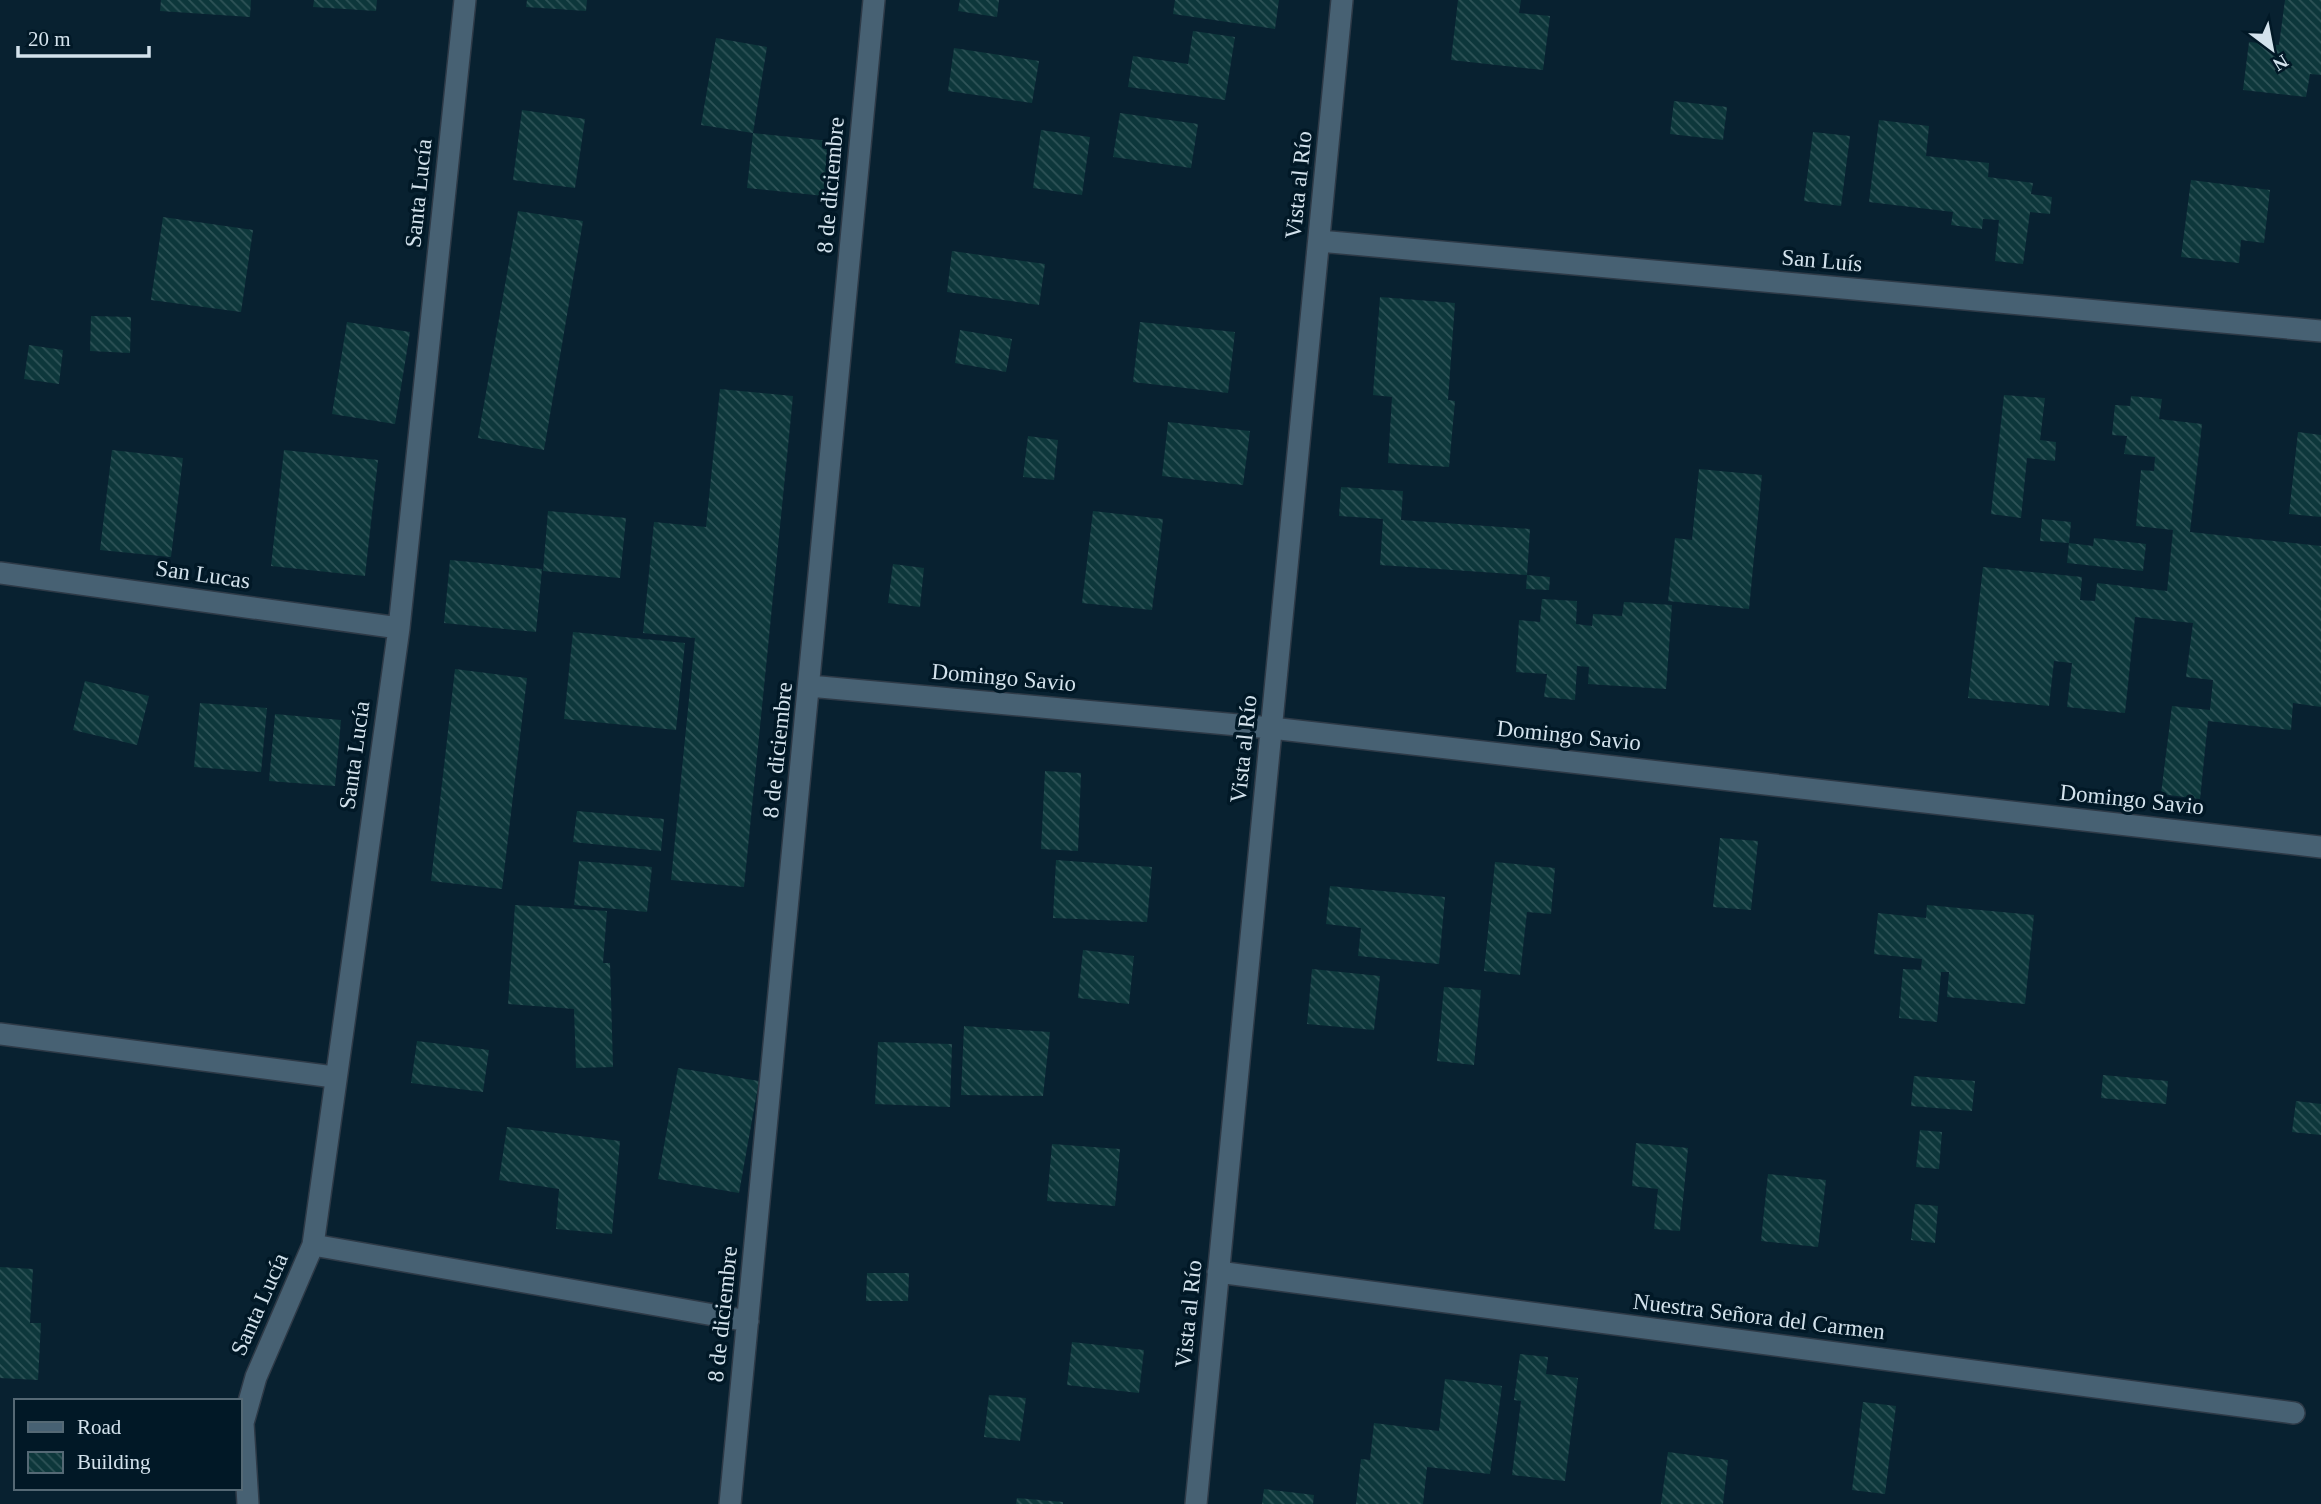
<svg xmlns="http://www.w3.org/2000/svg" width="2321" height="1504" font-family="'Times New Roman',serif">
<defs>
<pattern id="building-back-hatch" width="6" height="6" patternUnits="userSpaceOnUse" patternTransform="scale(1.75)"><rect width="6" height="6" fill="#0d373b"/><path d="M-1 5l2 2M0 0l6 6M5-1l2 2" fill="none" stroke="#2f5458"/></pattern>
</defs>
<rect width="100%" height="100%" fill="#082130"/>
<path fill="url(#building-back-hatch)" d="M161,0H251L250,17L160,11Z
M314,0H377L376,11L313,7Z
M527,0H587L586,11L526,7Z
M960,0H999L997,17L958,11Z
M1175,0H1279L1275,29L1173,14Z
M1458,0H1521L1519,13L1550,16L1543,70L1451,60Z
M2285,0H2321V75L2310,74L2306,97L2243,90L2249,42L2279,45Z
M1193,31L1235,37L1225,100L1128,87L1133,56L1188,64Z
M716,38L767,47L753,133L840,142L834,197L747,188L753,133L701,125Z
M954,48L1039,61L1032,103L948,91Z
M1674,101L1727,107L1723,140L1670,134Z
M522,110L585,119L575,188L513,180Z
M1120,113L1198,124L1191,168L1113,157Z
M1879,120L1929,126L1926,156L1989,163L1988,177L2033,183L2031,194L2052,197L2050,214L2030,212L2023,264L1995,261L1999,220L1983,219L1982,229L1951,225L1953,212L1869,202Z
M1041,130L1090,137L1082,195L1033,188Z
M1813,132L1850,136L1841,206L1804,201Z
M2191,180L2270,190L2264,243L2241,240L2239,263L2181,257Z
M518,211L583,221L544,450L478,438Z
M163,217L253,230L241,312L151,300Z
M952,251L1045,264L1039,305L947,292Z
M1380,297L1455,303L1448,400L1455,401L1449,467L1388,463L1392,397L1373,395Z
M91,316L131,317L130,353L90,351Z
M347,322L410,332L395,424L332,414Z
M1140,322L1235,332L1228,393L1133,382Z
M960,330L1012,339L1006,372L955,363Z
M29,345L63,350L59,384L24,379Z
M720,389L793,396L744,887L671,880L695,638L643,633L654,522L706,527Z
M2004,395L2045,398L2040,440L2056,442L2055,461L2027,458L2021,518L1991,514Z
M2131,396L2162,399L2159,419L2202,424L2190,532L2321,546V707L2293,703L2291,730L2208,721L2200,799L2161,794L2172,706L2210,710L2213,680L2186,677L2193,623L2135,617L2125,713L2067,707L2072,663L2054,661L2049,706L1968,698L1983,567L2082,577L2080,600L2095,601L2097,583L2167,591L2173,530L2136,526L2141,470L2154,471L2155,457L2124,454L2127,436L2112,435L2115,405L2130,406Z
M1168,422L1250,431L1243,485L1162,476Z
M2298,432L2321,435V517L2289,514Z
M1028,436L1058,440L1054,480L1023,477Z
M112,450L183,458L171,557L100,550Z
M284,450L378,460L365,576L271,566Z
M1699,469L1762,475L1749,609L1668,601L1675,538L1692,540Z
M1341,487L1403,491L1401,520L1530,529L1527,575L1380,565L1383,519L1339,516Z
M548,511L626,518L620,578L543,571Z
M1093,511L1163,519L1152,610L1082,603Z
M2042,519L2071,522L2069,543L2040,541Z
M2094,538L2146,544L2143,571L2067,563L2069,543L2093,546Z
M450,560L542,569L536,632L444,623Z
M893,564L924,568L920,607L888,603Z
M1527,575L1550,577L1549,590L1526,589Z
M1542,599L1577,601L1576,624L1592,626L1593,614L1622,616L1624,602L1672,605L1666,689L1588,684L1589,667L1577,666L1575,700L1544,697L1547,674L1516,672L1519,620L1540,622Z
M573,632L685,643L676,730L564,719Z
M455,669L527,678L502,889L431,881Z
M85,681L149,696L137,745L73,730Z
M200,703L267,708L261,772L194,767Z
M275,714L341,720L335,786L269,781Z
M1045,771L1081,773L1078,851L1041,849Z
M577,811L664,819L661,851L573,842Z
M1720,838L1758,841L1751,910L1713,907Z
M1056,860L1152,867L1147,922L1053,918Z
M579,861L652,867L647,912L574,905Z
M1495,862L1555,868L1551,914L1527,912L1520,975L1484,971Z
M1330,886L1445,897L1439,964L1358,956L1361,928L1326,924Z
M515,905L607,911L603,963H610L613,1067L576,1068L574,1009L508,1004Z
M1927,905L2034,915L2025,1004L1947,997L1949,972H1941L1937,1022L1899,1018L1903,969L1921,970L1922,959L1874,954L1878,913L1926,918Z
M1083,950L1134,956L1129,1004L1078,998Z
M1312,969L1380,976L1374,1030L1307,1024Z
M1444,987L1481,990L1474,1065L1437,1061Z
M964,1026L1050,1032L1043,1096L961,1095Z
M417,1041L489,1050L483,1092L411,1083Z
M878,1042L952,1044L950,1107L875,1104Z
M678,1068L759,1081L739,1193L658,1179Z
M2103,1075L2168,1081L2166,1104L2101,1098Z
M1914,1076L1975,1081L1972,1111L1911,1106Z
M2296,1101L2321,1104V1135L2292,1132Z
M507,1127L620,1141L612,1234L556,1229L559,1189L499,1180Z
M1920,1130L1942,1132L1939,1169L1916,1167Z
M1636,1143L1688,1148L1680,1231L1654,1229L1658,1189L1632,1186Z
M1052,1144L1120,1149L1115,1206L1047,1201Z
M1768,1174L1826,1180L1818,1247L1761,1241Z
M1915,1204L1938,1206L1935,1243L1911,1240Z
M0,1267L33,1269L30,1323H41L38,1380L0,1378Z
M867,1273H909L908,1301H866Z
M1072,1342L1144,1350L1139,1393L1067,1385Z
M1520,1354L1548,1357L1546,1374L1578,1378L1565,1481L1512,1475L1521,1401L1514,1400Z
M1445,1379L1502,1386L1490,1474L1427,1467L1423,1504H1356L1361,1459L1370,1460L1374,1423L1439,1431Z
M989,1395L1026,1398L1020,1441L984,1437Z
M1863,1402L1896,1406L1885,1494L1852,1490Z
M1668,1452L1728,1460L1723,1504H1661Z
M1264,1489L1314,1495L1313,1504H1262Z
M1017,1498L1063,1502V1504H1016Z"/>
<g fill="none" stroke-linecap="round" stroke-linejoin="round">
<defs>
<path id="minor" d="M1319,241L2321,331
M0,573L399,628
M809,686L1271,728L2321,847
M0,1034L334,1077
M313,1245L748,1321
M1218,1272L2294,1413
M248,1504L243,1423L256,1377L313,1245L399,628L465,0
M730,1504L874,0
M1196,1504L1342,0"/>
</defs>
<use href="#minor" stroke="#2e3a47" stroke-width="24"/>
<use href="#minor" stroke="#476173" stroke-width="21"/>
</g>
<g text-anchor="middle" stroke-width="7" stroke-linejoin="round" paint-order="stroke">
<g font-size="23" fill="#d3e2ec" stroke="#011826">
<text transform="translate(830 185) rotate(-85)" y="8">8 de diciembre</text>
<text transform="translate(1298 185) rotate(-84)" y="8">Vista al Río</text>
<text transform="translate(418 193) rotate(-84)" y="8">Santa Lucía</text>
<text transform="translate(1822 260) rotate(5)" y="8">San Luís</text>
<text transform="translate(203 574) rotate(8)" y="8">San Lucas</text>
<text transform="translate(1004 677) rotate(5)" y="8">Domingo Savio</text>
<text transform="translate(1569 735) rotate(6)" y="8">Domingo Savio</text>
<text transform="translate(1243 749) rotate(-84)" y="8">Vista al Río</text>
<text transform="translate(777 750) rotate(-84)" y="8">8 de diciembre</text>
<text transform="translate(354 755) rotate(-82)" y="8">Santa Lucía</text>
<text transform="translate(2132 799) rotate(6)" y="8">Domingo Savio</text>
<text transform="translate(259 1304) rotate(-66)" y="8">Santa Lucía</text>
<text transform="translate(722 1314) rotate(-84)" y="8">8 de diciembre</text>
<text transform="translate(1188 1314) rotate(-84)" y="8">Vista al Río</text>
<text transform="translate(1759 1316) rotate(7)" y="8">Nuestra Señora del Carmen</text>
</g>
</g>
<rect x="14" y="1399" width="228" height="91" fill="#011826" stroke="#556975" stroke-width="2"/>
<rect x="28" y="1422" width="35" height="10" fill="#476173" stroke="#556975" stroke-width="2"/>
<text x="77" y="1434" font-size="21" fill="#d3e2ec">Road</text>
<rect x="28" y="1452" width="35" height="21" fill="url(#building-back-hatch)" stroke="#556975" stroke-width="2"/>
<text x="77" y="1469" font-size="21" fill="#d3e2ec">Building</text>
<g transform="translate(2272 49) rotate(148)" stroke="#011826" stroke-width="5" paint-order="stroke">
<path d="M0-5L12 26L0 18L-12 26Z" fill="#d3e2ec"/>
<text y="-10" font-size="19" font-weight="bold" text-anchor="middle" fill="#d3e2ec">N</text>
</g>
<path d="M18 46v10h131v-10" fill="none" stroke="#d3e2ec" stroke-width="3.5"/>
<text x="28" y="46" font-size="21" fill="#d3e2ec" stroke="#011826" stroke-width="5" paint-order="stroke">20 m</text>
</svg>
